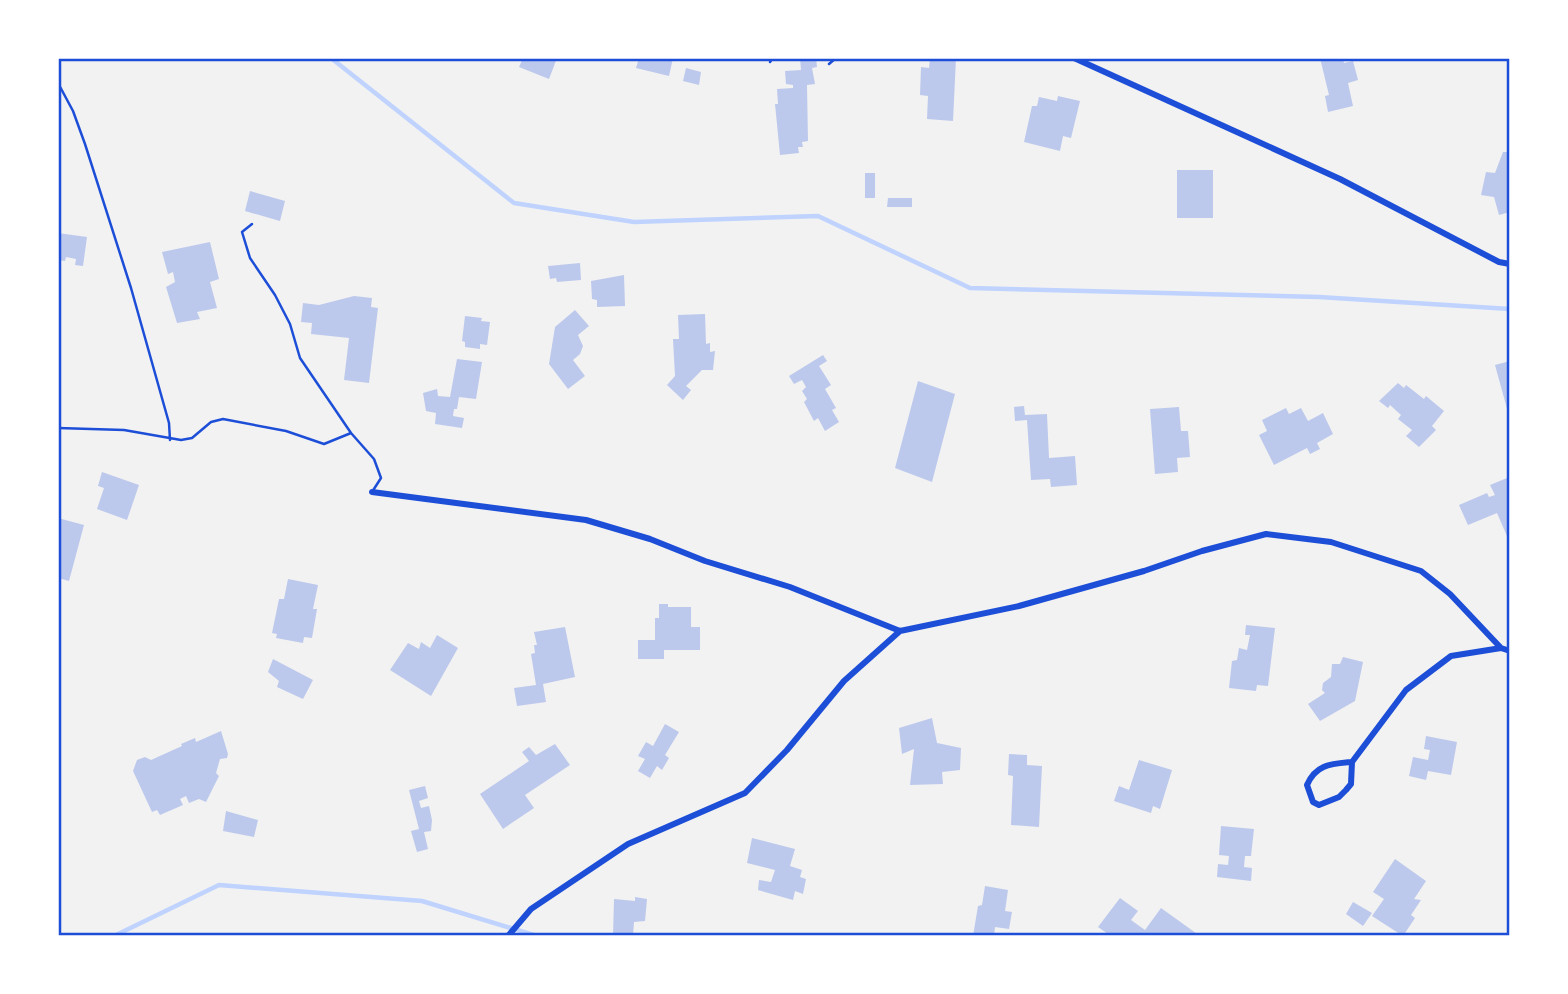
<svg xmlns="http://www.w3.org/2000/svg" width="1568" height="994" font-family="Barlow,sans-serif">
<rect width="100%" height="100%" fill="#f2f2f2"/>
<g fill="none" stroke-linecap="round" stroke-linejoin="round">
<path stroke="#bfd3fe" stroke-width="4.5" d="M331,58L514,203L634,222L818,216L970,288L1319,297L1510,309
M114,936L219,885L422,901L537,936"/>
</g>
<path fill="#bdc9ec" d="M523,58H557L549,79L519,67Z
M639,58H673L669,76L636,68Z
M800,58H816L817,67L812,68L815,84L807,85L808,141L802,142L803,147H798L799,153L780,155L775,104H778L777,89L793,88V85L786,84L785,71L801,70Z
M930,58H956L953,121L927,119L928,96L920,95L921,67L929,68Z
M1320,58H1343L1344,63L1353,61L1358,80L1348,83L1353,106L1328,112L1325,96L1329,95Z
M686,68L701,72L699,85L683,81Z
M1058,96L1080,101L1071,138L1063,136L1060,151L1024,142L1032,106H1037L1039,97L1057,101Z
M1503,152H1510V212L1499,215L1494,197L1481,195L1486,172L1495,173Z
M1177,170H1213V218H1177Z
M865,173H875V198H865Z
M250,191L285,201L280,221L245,211Z
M888,198H912V207H887Z
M58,233L87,237L83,266L75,265L76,259L66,257L65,261L58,260Z
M210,242L219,279L210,282L217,308L197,312L200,319L177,323L166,287L175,282L173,272L168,274L162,252Z
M580,263L581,280L557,282L556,278L550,279L548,266Z
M624,275L625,306L597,307V300L592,299L591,281Z
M354,296L372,298L371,307L378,308L369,383L344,380L349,338L311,334L312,323L301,322L303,303L319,305Z
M575,310L589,326L578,335L583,346L580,354L573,360L585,376L568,389L549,364L555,327Z
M705,314L706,344L710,343V352L715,351L713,370H702L686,386L691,390L683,400L667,385L675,376L673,339H679L678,315Z
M465,316L482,318L481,321L490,322L487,345L480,344V349L465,347V342L462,341Z
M823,355L827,361L819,366L831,385L825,389L836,408L832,410L839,422L825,431L818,418L814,421L804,402L807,399L802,391L806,387L802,380L794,384L789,376Z
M457,359L482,362L476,399L459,397L457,409H454L453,416L464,418L462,428L435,424L436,413L426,411L423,393L437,389L438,396L450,397Z
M1510,361V416H1509L1495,365Z
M918,381L955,394L932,482L895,468Z
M1398,383L1404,388L1406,385L1424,399L1426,396L1444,411L1432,426L1436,430L1419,447L1406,436L1412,430L1398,419L1401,415L1390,405L1388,408L1379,401Z
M1024,406L1025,415L1047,414L1049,458L1075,456L1077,485L1051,487L1050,479L1031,480L1027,420L1015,421L1014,407Z
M1179,407L1181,431H1188L1190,457L1177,458L1178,472L1155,474L1150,409Z
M1286,408L1289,414L1301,408L1308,421L1323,413L1333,434L1317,443L1320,449L1310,454L1307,448L1274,465L1259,435L1267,431L1262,420Z
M102,472L139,485L127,520L97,509L104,488L98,486Z
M1507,478L1510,486V543L1497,513L1468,525L1459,505L1487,493L1489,497L1495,495L1490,485Z
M58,518L84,525L69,581L58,578Z
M288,579L318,585L313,609H317L312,638L304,637L303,643L276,638L277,634L272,633L279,599H284Z
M659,604H668V607H691V627H700V650H664V659H638V640H655V618H659Z
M1246,625L1275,628L1268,686L1257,685L1256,691L1229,688L1232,661L1237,660L1239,648L1247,650L1250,635H1245Z
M565,627L575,677L543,684L546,702L517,706L514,688L536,685L531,654L535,653L534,645H537L534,632Z
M437,635L458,648L431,696L390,670L408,643L419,649L421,642L430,648Z
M1343,657L1363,662L1355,701L1320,721L1308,704L1325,693L1322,690L1323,683L1331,677L1332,664H1340Z
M273,659L313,680L303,699L277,687L279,681L268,672Z
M932,718L937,743L961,748L960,770L942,772L943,784L910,785L914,749L902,754L899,728Z
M665,724L679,732L665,755L669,758L662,770L657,766L650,778L638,771L645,759L638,756L646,742L653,746Z
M221,731L228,754L227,758L220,759L216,773L219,776L206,802L199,799L189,803L186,796L180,799L183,805L160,815L157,810L152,812L133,771L137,760L145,757L151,760L182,746L181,744L195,738L196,742Z
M1426,736L1457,742L1451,775L1428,771L1426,780L1409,776L1413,757L1428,760L1430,750L1424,749Z
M555,744L570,765L525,795L534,808L503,829L480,794L529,761L522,752L529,747L536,755Z
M1009,754L1027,755V765L1042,766L1039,827L1011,825L1013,776L1008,775Z
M1139,760L1172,770L1160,809L1153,806L1151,813L1114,801L1119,786L1129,790Z
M425,786L428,798L419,801L421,808L429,806L432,820L431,831L424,832L428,849L417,852L411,831L419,829L409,790Z
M226,811L258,820L254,837L223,831Z
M1221,826L1254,829L1251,856H1245L1244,867L1252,868L1251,881L1217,877L1218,864L1228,865L1229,856L1219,855Z
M752,838L795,849L790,866L802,870L800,877L806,879L803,894L795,891L793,900L758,890L759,880L771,882L775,870L747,863Z
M1395,859L1426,881L1414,899L1421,900L1411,915L1415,918L1403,936L1372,916L1384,899L1373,892Z
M985,886L1008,890L1005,911L1012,912L1009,929L995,927L994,936H973L978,906L982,905Z
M635,897L647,899L645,921L634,922L633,936H613L614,899L635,901Z
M1120,898L1138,911L1131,920L1145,930L1161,908L1200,936H1111L1098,927Z
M1353,902L1372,913L1363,926L1346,914Z"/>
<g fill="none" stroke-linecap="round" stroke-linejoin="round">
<path stroke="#1d4ed8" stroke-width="2.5" d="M770,62L773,58
M829,64L836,58
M58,83L73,111L85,144L131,288L169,423L170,440
M252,224L242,232L250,258L275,295L290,324L300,358L351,433
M58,428L124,430L181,440L192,438L211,422L223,419L286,431L324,444L351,433L374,459L381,478L372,492"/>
<path stroke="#1d4ed8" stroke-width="6" d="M1074,58L1340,179L1499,262L1510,264
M372,492L586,520L650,539L705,561L790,587L900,631L1019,606L1144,571L1202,551L1266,534L1331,542L1421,571L1450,594L1501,648L1510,651
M1352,762C1331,764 1316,764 1307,785L1313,802L1319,805L1339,797L1346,790L1351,784L1352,762L1406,690L1451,656L1501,648
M508,936L531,909L628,844L745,793L787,750L844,681L900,631"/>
</g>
<rect width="1568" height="994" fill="none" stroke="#ffffff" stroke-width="119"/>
<rect x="60" y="60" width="1448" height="874" fill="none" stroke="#1d4ed8" stroke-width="2.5"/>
</svg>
